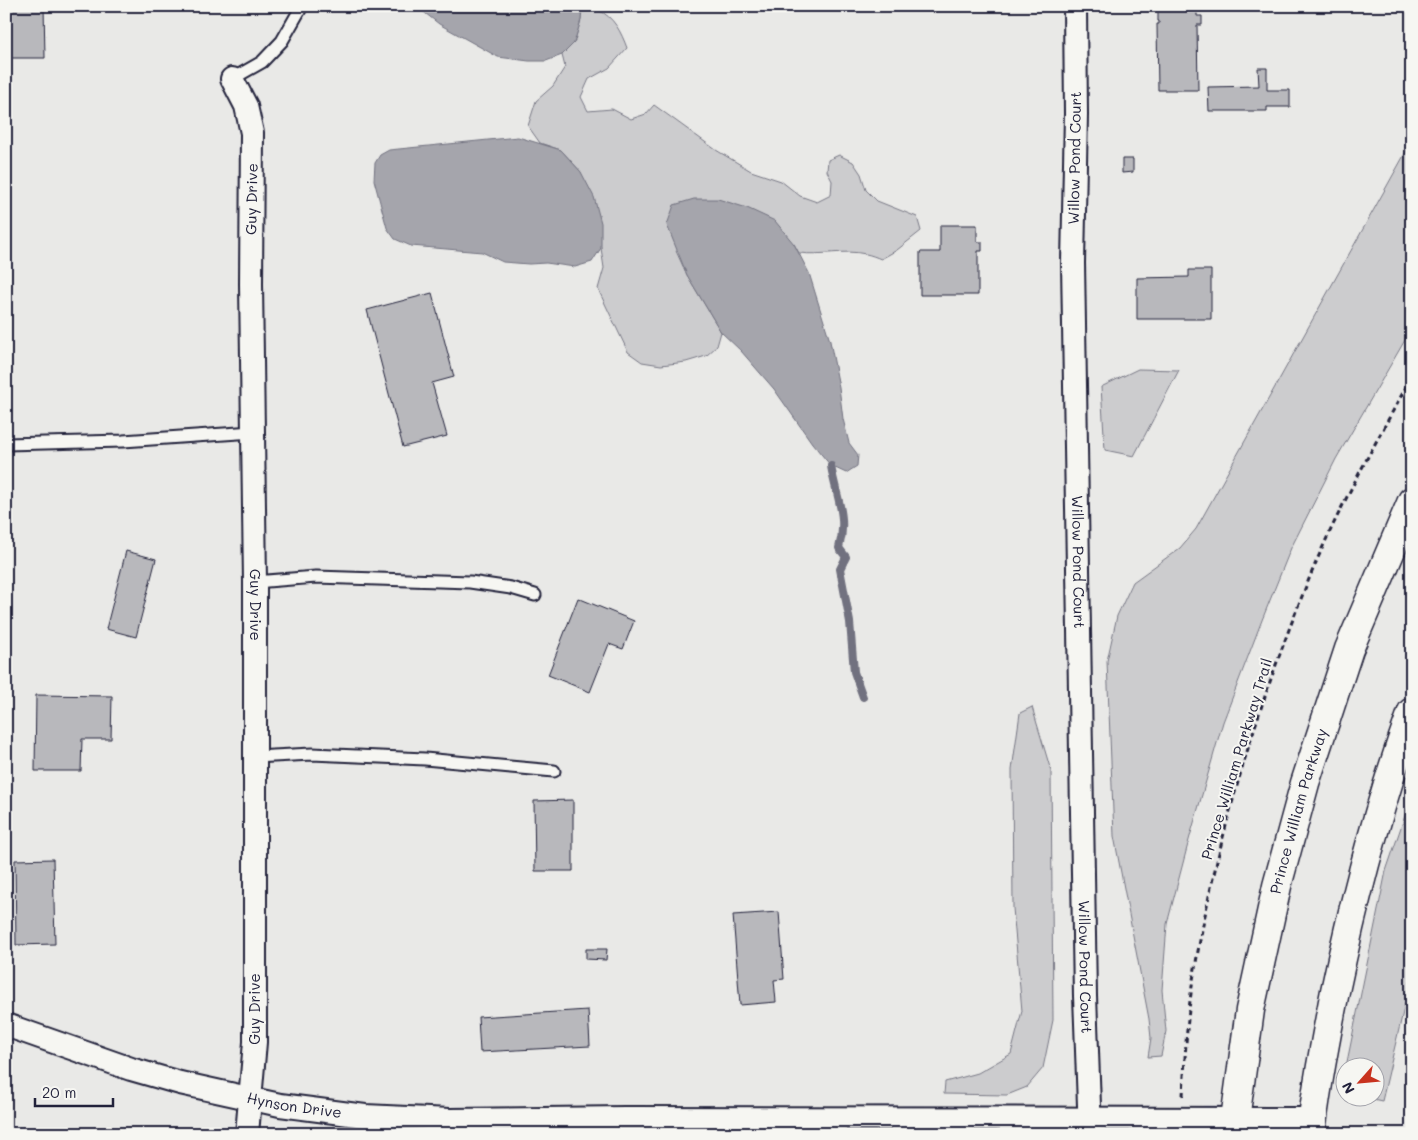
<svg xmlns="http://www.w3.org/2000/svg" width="1418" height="1140" font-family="Mali,sans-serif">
<rect width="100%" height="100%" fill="#e9e9e7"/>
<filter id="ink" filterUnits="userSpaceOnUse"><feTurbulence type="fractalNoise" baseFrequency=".02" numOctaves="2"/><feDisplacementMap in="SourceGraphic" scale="10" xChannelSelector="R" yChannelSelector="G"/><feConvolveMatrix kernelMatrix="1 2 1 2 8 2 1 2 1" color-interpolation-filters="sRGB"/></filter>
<g filter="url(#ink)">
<path fill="#ccccce" stroke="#777784" d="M582,6H598V10C614,17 621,32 627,48L609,68L589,79L581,97L588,111L612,109L631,119L646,114L654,105L716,150L751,171L781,181L800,196L817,202L831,195L832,181L827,171L828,160L839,155L853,162L861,174L866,190L877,201L917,217L921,231L897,250L881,259C876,257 871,255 866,254C844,249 821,256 799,253L794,244L676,251L687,275L721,332L717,346L706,356L686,362L661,365L642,362L628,352L598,289L604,268L601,248L581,172L561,150L540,143L528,126L536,101L553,86L565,67L562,55L574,43L581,20Z
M1412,141V328L1336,459L1291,548L1262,620L1223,722L1189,840L1167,924L1162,990L1166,1031L1161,1056L1148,1057L1151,1038L1149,1019L1114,836L1107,661L1117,616L1133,582L1180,548L1196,529Z
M1138,369L1179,370L1134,456L1105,450L1101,387Z
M1032,707L1051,771L1053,1020L1043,1068L1027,1087L1007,1095L944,1094L945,1082L978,1073L1011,1054L1022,1011L1013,908L1012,770L1020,713Z
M1412,795V974L1382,1101L1368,1098H1376V1068L1346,1067L1386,871Z"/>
<path fill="#a5a5ac" stroke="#71717f" d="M416,6H582L581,20L574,43L562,55L546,61H529L498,57L439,24Z
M518,137L561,150L581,172L594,197L601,223V248L592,262L575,267L546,263L529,264L503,262L482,252L411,246L395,239L387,228L374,180L375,163L380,155L389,150Z
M694,199H718L747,208L775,221L794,244L809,273L830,341L839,387L843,419L849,443L858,455L857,466L846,473L831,466L812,443L774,389L741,351L721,332L687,275L667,225L674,205Z"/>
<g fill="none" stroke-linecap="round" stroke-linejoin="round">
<path stroke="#71717f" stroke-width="8" d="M831,466C836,497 848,516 839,548L846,557L840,569L850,622L854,672L863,697"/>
</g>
<path fill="#b8b8bc" stroke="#22223b" d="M6,6H44L45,58H6Z
M1158,6H1197V16H1202V25H1197L1198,90H1158L1157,24H1159V21H1158Z
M1258,68H1267V90H1290V107H1267V111H1209L1208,87L1259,86Z
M1122,159H1133V172L1122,173Z
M940,225H977V242H982V251H978V295H920V252H940Z
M1189,270H1211V319H1137V278L1189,277Z
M432,293L454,377L432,383L447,436L403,447L367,310Z
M126,551L156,559L136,637L106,629Z
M578,598L634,621L623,649L609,644L590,692L548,675Z
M36,695L112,696L111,739H82L81,771H35Z
M573,800V871H535L534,801Z
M53,859L55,944L16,945L15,860Z
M779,912L784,979L774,980L776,1002L740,1005L733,915Z
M586,949H607L606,960L586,959Z
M588,1010L590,1046L480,1052L478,1017Z"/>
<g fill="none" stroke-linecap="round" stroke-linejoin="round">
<defs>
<path id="lane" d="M232,79L262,62L282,41L302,6
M6,444L123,441L253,432
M255,582L316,577L470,582L511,588L535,595
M254,757L312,754L425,759L554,771"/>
<g id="street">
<path id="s1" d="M1075,6L1076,114L1073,263L1085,996L1090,1133"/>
<path id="s2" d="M232,79L246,106L252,133L251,284L255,582V1042L247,1134"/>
<path id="s3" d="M6,1025L131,1069L180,1083L280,1105L365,1116L450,1120L625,1118L1313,1119"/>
</g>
<g id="highway">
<path id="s4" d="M1233,1134L1250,1010L1277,886L1305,783L1349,649L1412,501"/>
<path d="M1311,1134C1316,1086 1326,1038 1335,991C1355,896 1379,803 1412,712"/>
</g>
</defs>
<use href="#lane" stroke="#22223b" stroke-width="15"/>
<use href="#street" stroke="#22223b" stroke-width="26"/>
<use href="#highway" stroke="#22223b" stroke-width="31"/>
<path stroke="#22223b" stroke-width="3" stroke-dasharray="5 4" stroke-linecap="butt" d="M1183,1096C1185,1055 1187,1014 1194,974C1217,836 1260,696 1314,567C1342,501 1378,439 1412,376"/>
<use href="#lane" stroke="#f6f6f2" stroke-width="11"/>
<use href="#street" stroke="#f6f6f2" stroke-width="22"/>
<use href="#highway" stroke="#f6f6f2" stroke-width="28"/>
</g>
</g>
<g text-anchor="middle" stroke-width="4" stroke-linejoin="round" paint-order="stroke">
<g font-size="15" fill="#22223b" stroke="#f6f6f2">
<text transform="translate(1075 158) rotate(-89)" y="5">Willow Pond Court</text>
<text transform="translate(252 199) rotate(-89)" y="5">Guy Drive</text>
<text dy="5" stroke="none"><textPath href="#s1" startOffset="556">Willow Pond Court</textPath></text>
<text dy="5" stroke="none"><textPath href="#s2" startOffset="530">Guy Drive</textPath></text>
<text transform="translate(1237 759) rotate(-73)" y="5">Prince William Parkway Trail</text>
<text dy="5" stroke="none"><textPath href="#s4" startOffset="330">Prince William Parkway</textPath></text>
<text dy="5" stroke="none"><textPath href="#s1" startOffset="961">Willow Pond Court</textPath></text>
<text transform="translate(255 1009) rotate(-90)" y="5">Guy Drive</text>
<text dy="5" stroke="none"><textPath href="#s3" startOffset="300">Hynson Drive</textPath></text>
</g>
</g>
<rect width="1418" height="1140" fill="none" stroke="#f6f6f2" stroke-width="25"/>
<rect x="12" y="12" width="1393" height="1115" fill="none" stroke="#22223b" stroke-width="2" filter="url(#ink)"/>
<g transform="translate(1360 1082) rotate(243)"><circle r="24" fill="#f6f6f2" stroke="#a1a1a9"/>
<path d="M0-4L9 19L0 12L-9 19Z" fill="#c8321e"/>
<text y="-8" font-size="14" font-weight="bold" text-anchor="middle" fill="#22223b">N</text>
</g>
<path d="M35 1098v8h78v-8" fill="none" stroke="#22223b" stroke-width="2.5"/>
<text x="42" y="1098" font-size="15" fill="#22223b" stroke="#f6f6f2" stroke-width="4" paint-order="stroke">20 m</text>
</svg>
